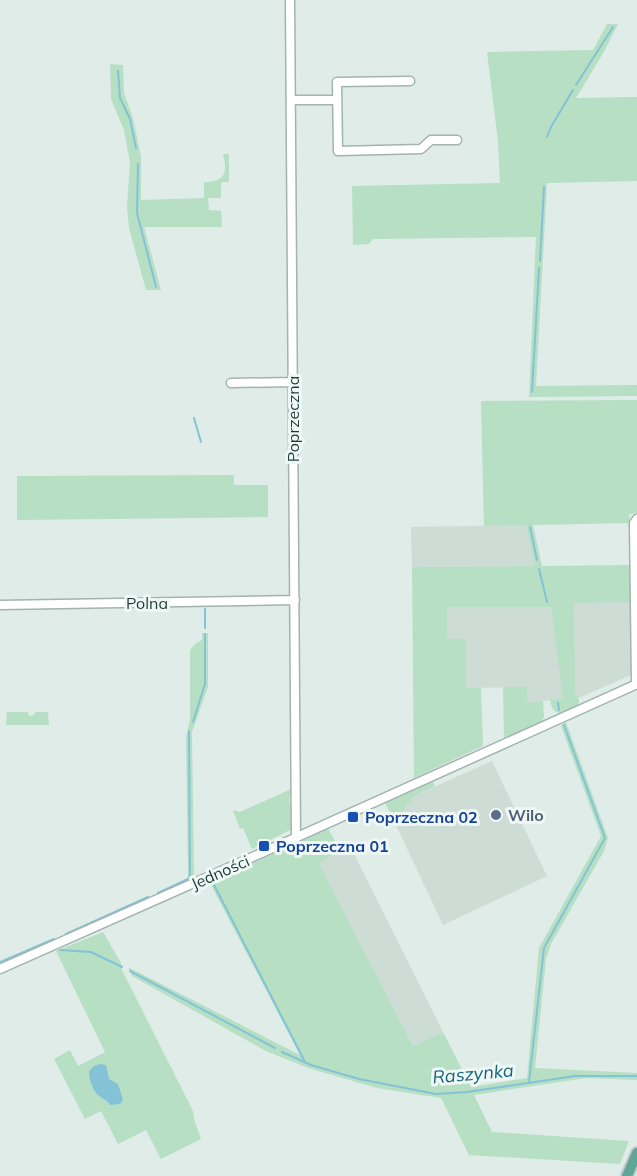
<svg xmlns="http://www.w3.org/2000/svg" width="637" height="1176" font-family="Mulish,sans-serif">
<rect width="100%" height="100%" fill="#dfece7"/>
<path fill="#cedcd6" d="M526,525L535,566L412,567L411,527Z
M630,575L631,675L563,705L562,698L528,704L527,687L413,689L430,607H551Z
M492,761L547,876L443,925L395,823L414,796Z
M349,844L443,1032L413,1046L318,863Z"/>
<path fill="#b6dfc4" d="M607,24H618L605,50L576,98L637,97V181L547,183L536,386L637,385V396L529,397L536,237L373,239L369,244L353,245L352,186L500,183L498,141L487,52L593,50Z
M110,64L123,65L124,93L133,118L141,157V200L204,198V182C225,181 228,174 223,154H229V182H221V198H208L209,210L221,211L222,227H144L161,290H146L129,228L127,206L130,163L124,130L111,99Z
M637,400V513L629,514L630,523L533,525L542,566L630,565V602L574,603L575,691L579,701L578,706C565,712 553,720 550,700L563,698L551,607H447V639H466V688H481L483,746L414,778L412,567L535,566L526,525L484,526L481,401Z
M234,475V485H268V517L17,520V476Z
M202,633H208V687L192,732L194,876L188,877L186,737L190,720V650L195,644L202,640Z
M503,687H527L528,703L543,701L544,717L542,721L504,739Z
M7,712H28L29,716L34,715L35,712H48L49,725H6Z
M566,722L608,838L604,851L551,944L546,959L535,1068L637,1073V1080L586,1078L474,1095L492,1132L629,1141L620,1164L469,1155L441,1098L377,1088L308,1068L266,1051L132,976L128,967L300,1055L210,883L328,828L339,849L319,864L413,1046L443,1032L471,1087L527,1078L539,948L601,836L561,726Z
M433,782L435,786L414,796L395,822L385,803Z
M291,789L289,802L291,803L292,829L252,849L243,828L240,829L233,810L240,812Z
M103,932L121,963L122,970L193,1111L194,1119L201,1139L161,1159L146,1130L118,1144L101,1111L85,1119L54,1059L70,1050L78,1066L105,1052L56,951Z"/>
<path fill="#83c3d5" d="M100,1064L106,1065L109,1079L118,1084L123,1100L120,1104L110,1105C107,1099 103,1100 98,1095C92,1090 89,1078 89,1071L94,1066Z"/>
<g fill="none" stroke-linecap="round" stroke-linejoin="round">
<path stroke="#83c3d5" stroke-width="2" d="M118,71L120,98L130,119L136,148
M576,85L613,27
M547,137L551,127L573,90
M138,164L137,213L156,287
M540,261L544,187
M532,392L539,268
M194,418L201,442
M530,527L537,560
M539,569L547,602
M205,628V609
M558,703L559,710
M193,722L205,684V634
M213,883L305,1062
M158,893L188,879L190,876L189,731
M66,934L148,897
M60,950L91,952L122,967
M0,962L54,939
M130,971L275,1048
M282,1052L311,1065L359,1079L436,1094L467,1092L575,1076H637
M529,1082L544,948L605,838L564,725"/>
<defs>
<path id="minor" d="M290,0L296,838
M410,81L337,82L338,151L421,149L431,140H457
M291,100H337
M231,383L293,382
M0,605L295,600
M636,684L634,523L637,519
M0,969L266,851L637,684"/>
<path id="major" d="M627,1176L637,1153"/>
</defs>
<use href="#minor" stroke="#a2b4af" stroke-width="11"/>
<use href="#major" stroke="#c0c9c7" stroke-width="14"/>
<use href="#minor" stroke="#fff" stroke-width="8"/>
<use href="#major" stroke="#61a498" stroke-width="10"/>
</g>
<circle fill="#5c6f8a" stroke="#f0f8f5" stroke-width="2" cx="496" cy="815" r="6"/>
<g fill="#1a4fb4" stroke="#f0f8f5" stroke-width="2">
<rect x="347" y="811" width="12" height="12" rx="3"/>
<rect x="258" y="840" width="12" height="12" rx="3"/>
</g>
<g text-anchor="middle" stroke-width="6" stroke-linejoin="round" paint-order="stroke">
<g font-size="16" fill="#1f3d37" stroke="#f0f8f5">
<text transform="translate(293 419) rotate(-90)" y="6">Poprzeczna</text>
<text x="147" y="609">Polna</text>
<text transform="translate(220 872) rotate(-24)" y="6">Jedności</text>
</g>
<g font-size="16" font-weight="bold" fill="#4e5e75" stroke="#f0f8f5" text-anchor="start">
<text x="508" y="821">Wilo</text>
</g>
<g font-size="16" font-weight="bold" fill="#164399" stroke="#f0f8f5" text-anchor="start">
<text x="365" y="823">Poprzeczna 02</text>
<text x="276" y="852">Poprzeczna 01</text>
</g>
<g font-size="18" font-style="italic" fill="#15647d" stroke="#f0f8f5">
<text transform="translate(473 1074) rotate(-5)" y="6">Raszynka</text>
</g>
</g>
</svg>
